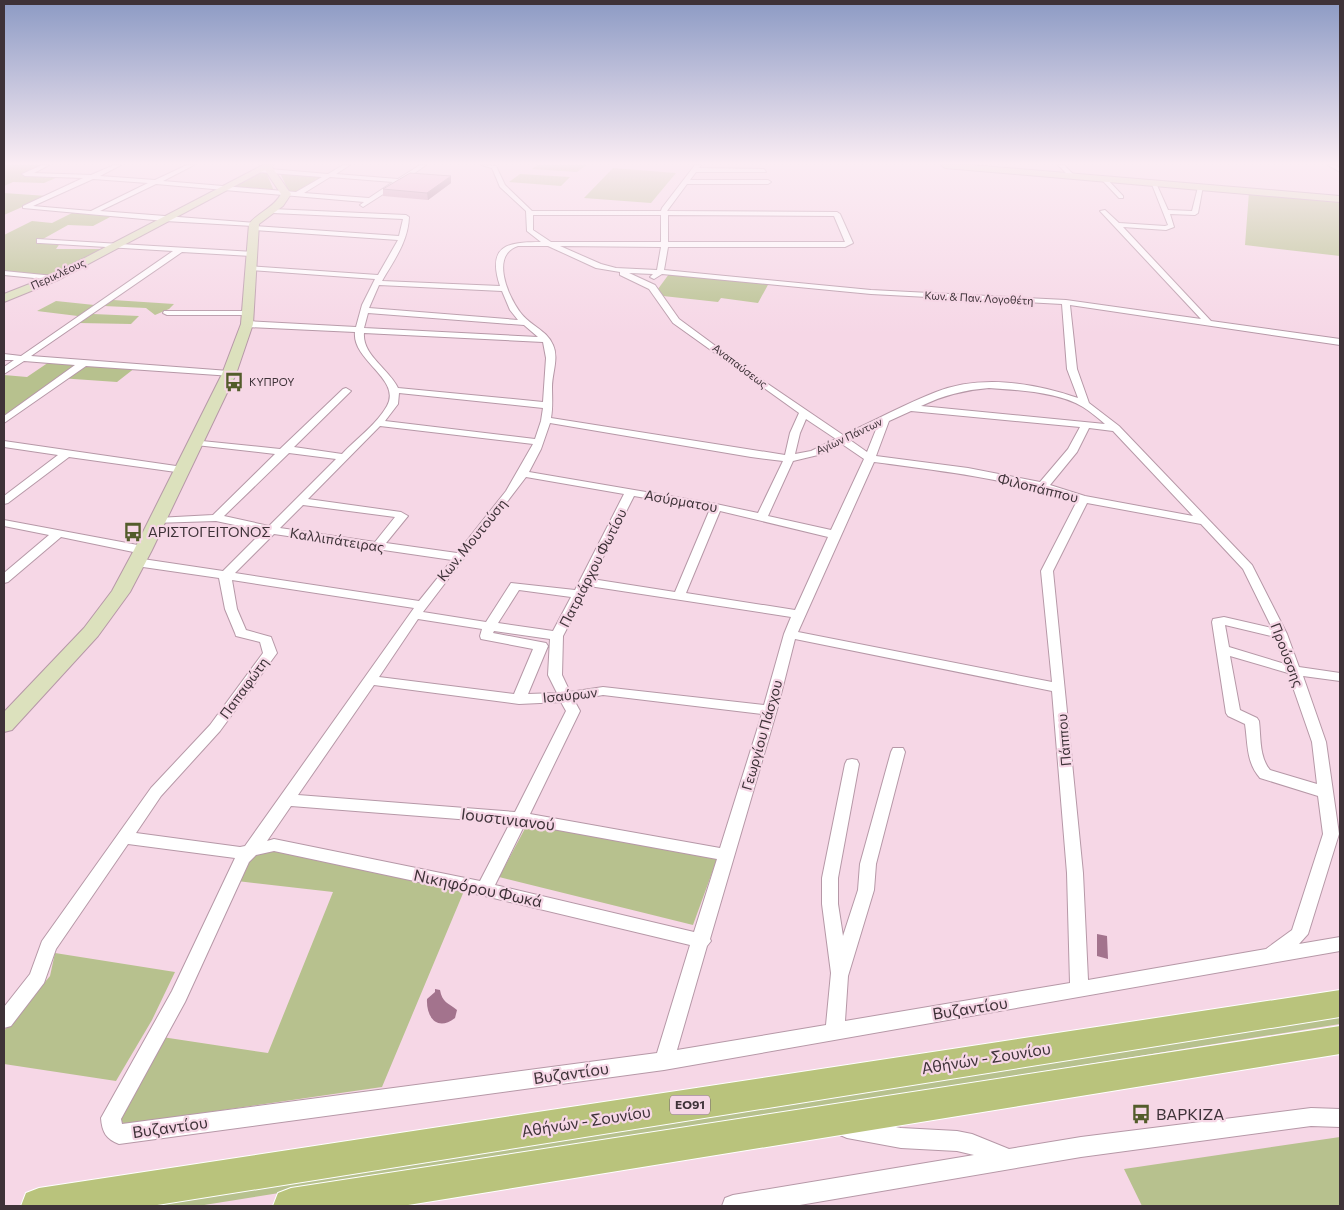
<svg xmlns="http://www.w3.org/2000/svg" width="1344" height="1210" font-family="Commissioner,sans-serif">
<rect width="100%" height="100%" fill="#f6d7e6"/>
<path fill="#b7c18e" d="M4,165H45L23,174L58,177L44,183L13,182L4,186Z
M538,165H586L577,172L532,169Z
M613,168L676,173L651,203L584,198Z
M261,172H266L274,191L231,188Z
M280,173L325,176L296,193L289,192Z
M520,174L570,177L561,186L509,182Z
M1249,192L1340,201V256L1245,245Z
M4,193L47,196L4,215Z
M72,213L112,216L93,226L68,225L43,239L61,242L56,249H108L51,276L4,271V235L32,221L52,223Z
M669,274L769,283L758,303L721,298L718,302L663,296L658,289Z
M113,300L174,304L169,309L155,315L146,308L104,306L93,314L139,316L131,324L79,323L86,317L37,311L56,301L104,306Z
M55,358L140,364L117,382L59,378L4,417V375L27,377Z
M529,821L717,859L693,925L499,877Z
M270,849L464,891L382,1087L126,1124L119,1121L162,1037L268,1053L333,892L237,881L252,856Z
M55,953L175,972L152,1020L116,1081L4,1064V1031L50,976Z
M1340,1014V1024L198,1206H123Z
M1340,1137V1206H1142L1124,1169Z"/>
<path fill="#a3738d" d="M1097,934L1107,936L1108,959L1097,956Z
M435,989L440,990C442,1002 448,1003 457,1010L455,1018C437,1032 426,1017 427,999L435,992Z"/>
<g fill="none" stroke-linecap="round" stroke-linejoin="round">
<defs>
<path id="street" d="M42,165H49L34,173L91,175L114,165H121L100,176L155,180L187,165H194L163,181L296,192L322,177L258,172L255,170L258,168L328,174L343,165H350L336,174L398,179L420,165H426L402,182L363,207L360,205L364,202L156,184L100,211L256,223L257,224L254,226L399,236L403,219L272,213L269,211L272,209L406,215L409,217C408,242 394,260 382,281L500,286C487,246 506,242 541,242L527,231L526,211L500,187L492,168L481,165L496,166L505,185L532,211H661L662,208L695,165H701L699,168L764,169L766,172H696L690,180H768L771,182L768,184H687L667,211L837,212L840,214L853,243L845,247H668L664,270L871,290L1066,300L1201,319L1100,211L1105,210L1119,223L1165,226L1168,225L1151,182L1156,183L1168,210L1192,211L1198,187L1203,186L1198,213L1195,215L1170,214L1174,227L1166,230L1123,227L1211,321L1340,339V345L1070,305L1077,369L1089,403L1119,426L1252,565L1287,634L1299,667L1340,673V681L1303,676L1326,742L1339,834L1308,934L1299,944L1340,937V951L664,1070L119,1144C106,1139 102,1132 101,1118L172,991L235,858L128,844L56,949L44,983L11,1026L4,1028V1007L30,974L42,941L151,788L210,725L263,653L260,642L236,636L235,633L225,609L219,578L136,566L130,562L136,558L223,571L263,531L216,521L153,523L151,521L153,519L157,518L213,515L275,454L196,445L191,442L192,440L280,449L343,389L346,388L351,391L349,393L294,447L342,454C356,439 377,424 387,406C402,379 352,361 355,332L247,327L243,324L247,321L356,327L362,305L375,279L250,270H247V266L378,275L398,240L253,230L250,228L253,226L165,221L23,208V206L83,178L25,176L22,174ZM330,177L393,182L369,198L304,193ZM93,179L148,183L91,211L33,206ZM533,215H661V242H551L533,230ZM668,215L834,216L845,242H668ZM518,246H548L596,268L620,272V275L649,289L673,323L799,413L790,433L785,455L551,418C553,407 552,397 552,387C552,373 559,358 553,345C547,330 529,325 520,312C508,296 490,255 518,246ZM560,246L661,247L657,270L616,268L601,264ZM629,273L653,274L650,277L654,279L662,274L871,294L1062,304L1067,369L1078,398C1035,383 981,374 936,392C905,404 874,421 843,435L759,378L679,319L655,285ZM379,285L502,291L510,310L518,320L369,308ZM368,313L524,325L538,337L364,328ZM364,333L543,342L546,358L543,402L398,388C389,369 362,355 364,333ZM989,388C1017,390 1059,392 1083,407C1091,412 1098,418 1105,424L921,406C944,395 964,390 989,388ZM399,393L543,408L541,421L535,439L385,421L398,404ZM911,411L1080,427L1068,449L1040,482L968,468L876,456L889,421ZM806,419L836,439L811,451L795,454L800,433ZM550,423L751,457L783,461L758,513L716,504L529,472L541,449ZM380,426L533,444L506,491L457,553L386,543L408,516L401,512L308,499ZM877,427L867,452L850,440ZM1089,428L1113,431L1193,516L1085,496L1050,485L1077,452ZM842,444L864,459L831,530L768,516L793,461L818,455ZM289,453L336,459L269,526L224,516ZM874,462C942,471 1011,479 1077,501L1041,571L1052,682L798,632ZM526,477L624,494L575,590L511,583L486,622L423,612ZM634,496L710,509L675,592L592,579ZM1087,503L1201,524L1243,569L1272,628L1224,617L1213,619L1212,622L1226,713L1228,716L1245,724C1248,744 1246,762 1260,778L1318,796L1323,834L1292,930L1266,949L1088,980L1083,873L1053,571ZM303,505L395,517L375,542L280,528ZM720,511L828,537L795,610L686,593ZM274,534L452,560L419,601L235,573ZM232,580L414,608L245,846L240,847L136,833L161,796L220,731L277,653L271,637L246,630L237,609ZM589,586L791,617L784,634L764,705L603,687L570,692L562,675L563,636ZM519,590L571,597L553,631L498,623ZM418,619L482,629L480,636L481,639L533,649L514,694L379,677ZM1225,625L1275,637L1285,664L1229,647ZM494,631L550,639L548,675L557,693L528,694L548,646L546,643L493,633ZM795,639L1052,691L1067,873L1070,983L845,1021L848,976L874,890L876,864L905,752L903,748H893L891,752L860,864L858,890L843,936L838,904V878L859,764L857,760L852,759L847,760L845,764L822,878V904L831,973L826,1025L677,1050L707,946L711,941L710,939L777,710ZM1230,656L1288,673L1312,742L1317,784L1270,770C1259,757 1261,737 1259,721L1257,718L1240,710ZM374,685L519,704L561,702L566,711L515,812L298,795ZM603,695L762,714L720,848L530,814L580,711L574,700ZM291,806L510,823L480,881L274,839L267,841ZM525,824L717,859L694,932L495,885ZM274,851L485,896L690,945L657,1053L122,1124L121,1119L185,1002L249,862L256,855Z
M1058,165H1064L1074,175V177H1070Z
M1328,165H1335L1340,168V172Z
M1102,178H1106L1123,196V198H1119L1102,180Z
M37,239L254,252L255,254L251,256L182,252L31,356L229,371L232,372V376L86,366L4,423V416L75,365L24,361L4,374V367L14,360H4V354L21,356L173,251L40,243H37Z
M4,271L54,276L58,278L54,280L4,275Z
M164,311H248L252,313L248,315H167L163,313Z
M4,441L183,467L188,470L183,473L69,457L8,503L4,504V496L58,455L4,447Z
M4,520L143,546L149,550L143,554L61,537L8,582L4,583V573L49,535L4,526Z
M1311,1108L1340,1109V1127L1311,1126L1081,1157L794,1206H722L725,1198L733,1195L974,1155L957,1151L901,1148L847,1138L840,1135L837,1128L840,1121L847,1118L901,1128L957,1131L972,1134L1009,1149L1081,1137Z"/>
<path id="secondary" d="M263,165H273L272,167L291,194L283,206L259,224L253,324L236,374L152,550L130,592L98,636L12,730L4,732V712L84,628L112,591L134,550L222,374L241,324L249,224C258,212 274,208 281,194L265,170L58,280L4,302V294L50,276Z
M941,165H971L1340,196V202L945,168Z"/>
<path id="primary" d="M1340,990V1017L151,1206H21L26,1193L39,1188Z
M1340,1026V1054L402,1206H273L278,1193L291,1188Z"/>
</defs>
<use href="#street" stroke="#b698a7" stroke-width="2"/>
<use href="#secondary" stroke="#b698a7" stroke-width="2"/>
<use href="#primary" stroke="#fff" stroke-width="2"/>
<use href="#street" fill="#fff" fill-rule="evenodd"/>
<use href="#secondary" fill="#dce1bd" fill-rule="evenodd"/>
<use href="#primary" fill="#b9c37c" fill-rule="evenodd"/>
</g>
<path fill="#cc9eb5" d="M451,183L428,200L383,196V189Z"/>
<path fill="#a68194" d="M451,176V183L428,200L427,193Z"/>
<path fill="#edb8d3" stroke="#a68194" d="M410,173L451,176L427,193L383,189Z"/>
<linearGradient id="sky" x2="0" y2="1"><stop stop-color="#8c9ac4"/><stop offset="0.49" stop-color="#fbedf4"/><stop offset="1" stop-color="#fbedf4" stop-opacity="0"/></linearGradient>
<rect width="1344" height="334" fill="url(#sky)"/>
<defs>
<symbol id="bus-bare" viewBox="-9 -9 18 18"><path d="M-5-6H5V4H4V6H2V4H-2V6H-4V4H-5ZM-3.5-4V0h7V-4ZM-3.5 1.2v1.5H-2V1.2ZM2 1.2v1.5H3.5V1.2Z" fill="#535c2b" stroke="#f6d7e6" stroke-width="2.5" paint-order="stroke"/></symbol>
</defs>
<g fill-rule="evenodd">
<use href="#bus-bare" x="220" y="368" width="28" height="28"/>
<use href="#bus-bare" x="119" y="518" width="28" height="28"/>
<use href="#bus-bare" x="1127" y="1100" width="28" height="28"/>
</g>
<g text-anchor="middle" stroke-width="4.5" stroke-linejoin="round" paint-order="stroke">
<g font-size="11" fill="#3e3238" stroke="#f6d7e6">
<text transform="translate(58 274) rotate(-25)" y="4">Περικλέους</text>
<text transform="translate(979 298) rotate(3)" y="4">Κων. &amp; Παν. Λογοθέτη</text>
<text transform="translate(740 366) rotate(37)" y="4">Αναπαύσεως</text>
<text transform="translate(849 436) rotate(-25)" y="4">Αγίων Πάντων</text>
</g>
<g font-size="11" fill="#3e3238" stroke="#f6d7e6" text-anchor="start">
<text x="249" y="386">ΚΥΠΡΟΥ</text>
</g>
<rect fill="#f6d7e6" stroke="#75646c" stroke-width="1" x="670" y="1095.5" width="40" height="19" rx="4"/>
<g font-size="12" font-weight="bold" fill="#3e3238">
<text x="690" y="1109">ΕΟ91</text>
</g>
<g font-size="14" fill="#3e3238" stroke="#f6d7e6">
<text transform="translate(1038 488) rotate(14)" y="5">Φιλοπάππου</text>
<text transform="translate(681 501) rotate(10)" y="5">Ασύρματου</text>
<text transform="translate(337 540) rotate(9)" y="5">Καλλιπάτειρας</text>
<text transform="translate(472 540) rotate(-51)" y="5">Κων. Μουτούση</text>
<text transform="translate(593 568) rotate(-63)" y="5">Πατριάρχου Φωτίου</text>
<text transform="translate(1287 655) rotate(69)" y="5">Προύσσης</text>
<text transform="translate(244 688) rotate(-54)" y="5">Παπαφώτη</text>
<text transform="translate(570 695) rotate(-6)" y="5">Ισαύρων</text>
<text transform="translate(762 735) rotate(-74)" y="5">Γεωργίου Πάσχου</text>
<text transform="translate(1064 740) rotate(-95)" y="5">Πάππου</text>
</g>
<g font-size="14" fill="#3e3238" stroke="#f6d7e6" text-anchor="start">
<text x="148" y="537">ΑΡΙΣΤΟΓΕΙΤΟΝΟΣ</text>
</g>
<g font-size="16" fill="#3e3238" stroke="#f6d7e6">
<text transform="translate(508 819) rotate(7)" y="6">Ιουστινιανού</text>
<text transform="translate(478 888) rotate(12)" y="6">Νικηφόρου Φωκά</text>
<text transform="translate(970 1008) rotate(-9)" y="6">Βυζαντίου</text>
<text transform="translate(986 1058) rotate(-9)" y="6">Αθήνών - Σουνίου</text>
<text transform="translate(571 1073) rotate(-8)" y="6">Βυζαντίου</text>
<text transform="translate(586 1121) rotate(-9)" y="6">Αθήνών - Σουνίου</text>
<text transform="translate(170 1127) rotate(-8)" y="6">Βυζαντίου</text>
</g>
<g font-size="16" fill="#3e3238" stroke="#f6d7e6" text-anchor="start">
<text x="1156" y="1120">ΒΑΡΚΙΖΑ</text>
</g>
</g>
<rect width="1344" height="1210" fill="none" stroke="#3e3238" stroke-width="10"/>
</svg>
